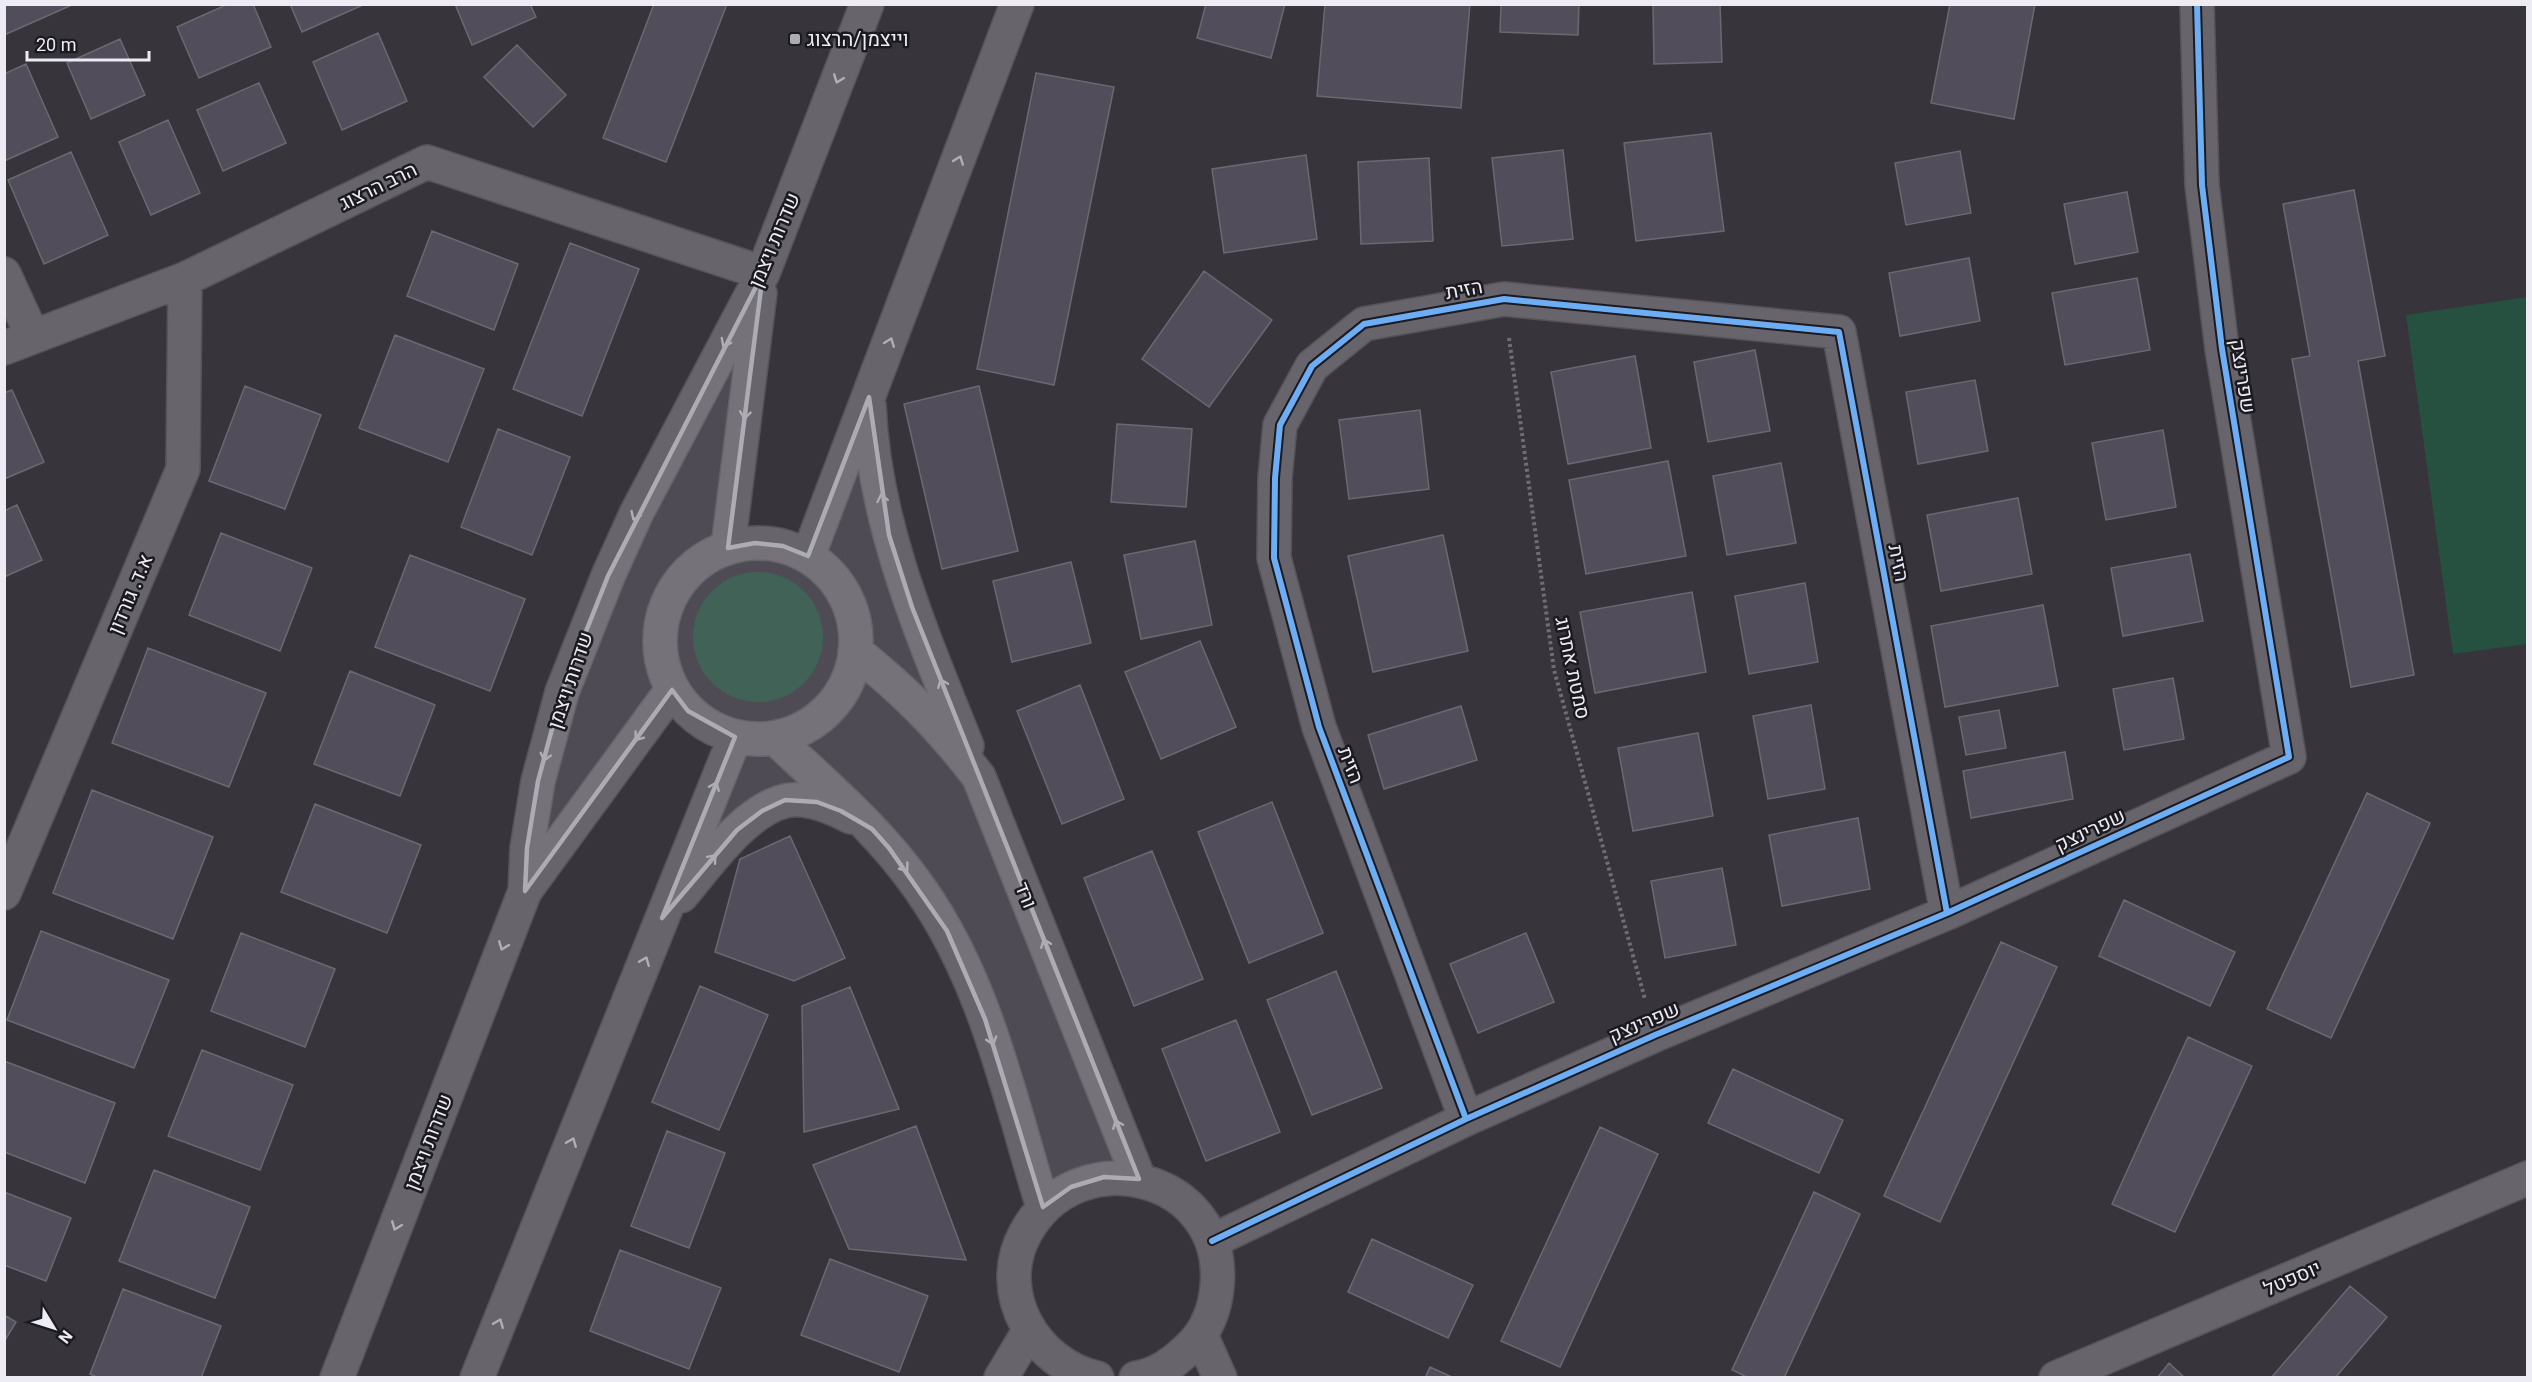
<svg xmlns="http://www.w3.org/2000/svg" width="2532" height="1382" font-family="Roboto,Heebo,sans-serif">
<rect width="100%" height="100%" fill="#37343c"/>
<path fill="#26503f" d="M2527,297V644L2453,654L2406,315Z
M693 637a65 65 0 1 1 130 0a65 65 0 1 1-130 0Z"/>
<path fill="#514d5a" stroke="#6b6970" stroke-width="1.5" d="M4,4H74L4,35Z
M228,4H253L271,47L199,78L177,27Z
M290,4H363V5L302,32Z
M455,4H530L536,17L472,45Z
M654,4H727L666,162L603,138Z
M1206,4H1285L1271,58L1197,38Z
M1325,4H1470L1461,108L1317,96Z
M1501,4H1579L1578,35L1500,32Z
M1653,4H1720L1722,62L1654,64Z
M1950,4H2035L2014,119L1931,103Z
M378,33L407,101L342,130L313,62Z
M120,39L145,95L91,119L67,63Z
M517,45L566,95L533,127L484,77Z
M26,64L58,137L4,161V74Z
M1036,73L1114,87L1054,385L977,369Z
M259,83L286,143L223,171L197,110Z
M168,120L200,193L151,215L119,142Z
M1711,133L1724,231L1636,241L1624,143Z
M1563,150L1573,239L1502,246L1492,158Z
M1960,151L1971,213L1906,225L1895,163Z
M71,152L108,235L44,264L8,180Z
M1306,155L1317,239L1224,253L1212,169Z
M1429,158L1433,241L1361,244L1358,162Z
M2354,190L2385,356L2358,361L2414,675L2351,687L2292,359L2310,356L2283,204Z
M2127,192L2138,252L2075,264L2064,204Z
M432,231L518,264L494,330L407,296Z
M570,243L639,269L582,416L513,389Z
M1969,258L1980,321L1900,336L1889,273Z
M1204,271L1272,320L1209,407L1142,359Z
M2137,278L2150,350L2065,365L2052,293Z
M395,335L484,369L448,462L359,428Z
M1755,350L1770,431L1708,442L1694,362Z
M1635,356L1651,448L1568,464L1551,372Z
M1975,380L1988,451L1918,464L1906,392Z
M245,386L321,415L285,509L209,481Z
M979,386L1018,551L942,569L904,404Z
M12,390L44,462L4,479V393Z
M1420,410L1429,489L1349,499L1339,420Z
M1117,424L1192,429L1186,507L1111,502Z
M498,429L570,457L532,555L461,527Z
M2163,430L2176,507L2106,520L2092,443Z
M1668,461L1686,556L1586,574L1569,480Z
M1781,463L1796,543L1727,555L1713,476Z
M2018,498L2032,574L1941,591L1927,515Z
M17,505L42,560L4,577V511Z
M221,533L312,568L280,651L189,615Z
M1443,535L1468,651L1373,672L1348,556Z
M1195,541L1212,625L1141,639L1124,555Z
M2190,554L2203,621L2123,636L2111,568Z
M410,555L525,599L490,691L375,647Z
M1071,562L1091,643L1012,662L993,581Z
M1805,583L1818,662L1749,674L1735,596Z
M1692,592L1706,672L1595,693L1580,612Z
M2043,605L2058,686L1945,707L1931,626Z
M1200,641L1236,727L1161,759L1125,672Z
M148,648L266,693L229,787L112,743Z
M350,671L435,705L400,796L314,764Z
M2173,678L2184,739L2124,750L2113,689Z
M1080,685L1124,799L1062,824L1017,711Z
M1811,705L1825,789L1768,799L1753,716Z
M1461,706L1477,760L1384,789L1368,735Z
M1999,710L2006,748L1966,755L1959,717Z
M1698,733L1713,816L1633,831L1618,748Z
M2065,752L2073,799L1971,818L1963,771Z
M92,790L213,837L173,939L53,893Z
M2367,793L2430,823L2331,1038L2267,1009Z
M1272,802L1323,933L1249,963L1198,832Z
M315,804L421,845L387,933L281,892Z
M1858,818L1870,889L1782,906L1769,835Z
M790,836L845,958L794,981L715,952L740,859Z
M1152,851L1203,979L1134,1006L1084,878Z
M1722,868L1736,945L1665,958L1651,881Z
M2124,900L2235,952L2210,1006L2099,956Z
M41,931L169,980L134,1068L7,1020Z
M241,933L335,969L305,1047L211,1011Z
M1526,933L1554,1002L1478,1033L1450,964Z
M2001,942L2057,967L1940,1222L1884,1196Z
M1336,971L1382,1088L1312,1115L1267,1000Z
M700,986L768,1015L719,1130L652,1102Z
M850,987L899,1109L804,1132L802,1006Z
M1236,1020L1280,1132L1206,1161L1162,1049Z
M2188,1037L2252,1066L2175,1232L2112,1204Z
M202,1050L293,1085L260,1170L168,1136Z
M4,1061L115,1103L85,1183L4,1152Z
M1733,1069L1843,1120L1819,1173L1708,1123Z
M916,1126L966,1260L849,1249L813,1165Z
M1600,1127L1658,1154L1560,1367L1501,1341Z
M667,1131L725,1153L689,1248L631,1226Z
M154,1170L250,1207L215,1298L119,1261Z
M4,1192L71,1218L46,1281L4,1265Z
M1814,1192L1860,1214L1784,1378H1749L1732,1370Z
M1372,1239L1473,1285L1448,1338L1348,1292Z
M620,1250L721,1288L689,1369L590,1331Z
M830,1259L928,1296L899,1372L801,1335Z
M2350,1286L2387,1317L2335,1378H2271Z
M123,1289L221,1326L201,1378H99L90,1374Z
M4,1315L16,1322L4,1342Z
M2169,1363L2185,1378H2157Z
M1430,1367L1454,1378H1425Z"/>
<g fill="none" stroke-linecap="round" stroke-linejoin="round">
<defs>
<path id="minor" d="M4,274L33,337
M4,348L185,279L427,162L763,273
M869,405C874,525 923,636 967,746
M660 641a98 98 0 1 1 196 0a98 98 0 1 1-196 0Z
M728,548L760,293
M808,556L1017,4
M855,651C905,691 940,726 979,777L1139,1179
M775,738C826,786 880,831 920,889C986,982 1010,1100 1043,1207
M525,891L672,690
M4,893L183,469L185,279
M681,896C707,866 744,811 785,801C806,796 832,807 851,817
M1466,1119L1319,727L1274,558L1275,478L1280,425L1312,366L1364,324L1504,299L1839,332L1947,913
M1212,1241L1466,1119L1655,1035L1947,913L2289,757L2222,349L2202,185L2197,4
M1201,1335L1220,1378
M337,1378L525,891L527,848L538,781L562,692L608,576L636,514L763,273L867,4
M477,1378L735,737
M1001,1378L1029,1331
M1097,1378C1035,1364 993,1293 1025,1234C1077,1137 1228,1175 1217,1287C1215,1308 1208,1328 1193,1344C1177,1360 1159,1375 1136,1378
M2056,1378L2528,1178"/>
</defs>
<use href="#minor" stroke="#55525a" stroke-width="36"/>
<path stroke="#706e73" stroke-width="4" stroke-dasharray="3 3" stroke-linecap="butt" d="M1509,338L1554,670L1645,999"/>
<use href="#minor" stroke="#67656b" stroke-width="33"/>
<defs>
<path id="cycleway" d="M1466,1119L1319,727L1274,558L1275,478L1280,425L1312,366L1364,324L1504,299L1839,332L1947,913
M1212,1241L1466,1119L1655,1035L1947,913L2289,757L2222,349L2202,185L2197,4"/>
</defs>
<use href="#cycleway" stroke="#1c1a21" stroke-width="10"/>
<use href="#cycleway" stroke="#6dadf4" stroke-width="6"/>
</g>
<defs><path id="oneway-chevron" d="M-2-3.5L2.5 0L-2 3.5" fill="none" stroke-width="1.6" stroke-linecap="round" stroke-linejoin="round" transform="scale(1.5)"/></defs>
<g stroke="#b1afb6">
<use href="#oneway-chevron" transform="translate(838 79) rotate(111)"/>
<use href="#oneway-chevron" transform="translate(959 160) rotate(-69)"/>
<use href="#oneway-chevron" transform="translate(890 342) rotate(-69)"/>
<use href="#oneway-chevron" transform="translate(725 343) rotate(118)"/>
<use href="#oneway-chevron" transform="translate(745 415) rotate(97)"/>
<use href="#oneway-chevron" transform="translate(882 498) rotate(-101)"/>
<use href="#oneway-chevron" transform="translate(635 516) rotate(115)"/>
<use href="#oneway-chevron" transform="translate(942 683) rotate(-112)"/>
<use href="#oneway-chevron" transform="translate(638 737) rotate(126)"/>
<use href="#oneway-chevron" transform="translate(545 757) rotate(105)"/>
<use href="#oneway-chevron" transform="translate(715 786) rotate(-68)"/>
<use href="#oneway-chevron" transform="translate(713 858) rotate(-49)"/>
<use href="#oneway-chevron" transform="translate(905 868) rotate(53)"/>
<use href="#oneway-chevron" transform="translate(1045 943) rotate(-112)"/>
<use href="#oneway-chevron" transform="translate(503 946) rotate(111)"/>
<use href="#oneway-chevron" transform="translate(645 961) rotate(-68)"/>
<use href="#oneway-chevron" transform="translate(992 1041) rotate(73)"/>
<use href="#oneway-chevron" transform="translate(1117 1124) rotate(-112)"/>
<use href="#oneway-chevron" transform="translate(572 1142) rotate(-68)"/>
<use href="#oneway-chevron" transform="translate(396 1226) rotate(111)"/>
<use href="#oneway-chevron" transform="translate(499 1323) rotate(-68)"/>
</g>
<path fill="#adabb4" fill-opacity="0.2" stroke="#adabb4" stroke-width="4.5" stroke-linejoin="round" d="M763,273L728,548L755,543L783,546L808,556L869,397L889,535L912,607L1139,1179L1104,1177L1071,1187L1043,1207L985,1019L947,931L889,848L872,829L841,811L817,802L785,800L762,811L737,830L662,918L735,737L688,711L672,690L525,891L527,848L538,781L562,692L608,576Z"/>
<rect fill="#adabb4" stroke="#1c1a21" stroke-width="2" x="789" y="33" width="12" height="12" rx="3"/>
<g text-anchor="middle" stroke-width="5" stroke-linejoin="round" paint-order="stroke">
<g font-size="20" fill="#edebf4" stroke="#1c1a21" text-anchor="start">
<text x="807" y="46">וייצמן/הרצוג</text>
</g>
<g font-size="20" fill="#edebf4" stroke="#1c1a21">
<text transform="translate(378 186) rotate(-26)" y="7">הרב הרצוג</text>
<text transform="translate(774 240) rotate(-67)" y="7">שדרות ויצמן</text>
<text transform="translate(1464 289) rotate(-10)" y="7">הזית</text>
<text transform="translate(2243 376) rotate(81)" y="7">שפרינצק</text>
<text transform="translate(1899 563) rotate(79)" y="7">הזית</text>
<text transform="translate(130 594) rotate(-67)" y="7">א.ד. גורדון</text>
<text transform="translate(1573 668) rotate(78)" y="7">סמטת אתרוג</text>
<text transform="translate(570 680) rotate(-71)" y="7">שדרות ויצמן</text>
<text transform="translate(1351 765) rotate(69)" y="7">הזית</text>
<text transform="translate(2090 830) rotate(-25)" y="7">שפרינצק</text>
<text transform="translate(1026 895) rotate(68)" y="7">ורד</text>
<text transform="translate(1644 1022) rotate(-23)" y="7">שפרינצק</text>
<text transform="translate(428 1142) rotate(-69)" y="7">שדרות ויצמן</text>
<text transform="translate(2292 1278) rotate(-23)" y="7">יוספטל</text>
</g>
</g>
<rect width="2532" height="1382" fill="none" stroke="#edebf4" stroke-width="12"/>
<g transform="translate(54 1328) rotate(128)" stroke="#1c1a21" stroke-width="4.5" paint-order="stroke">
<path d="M0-4.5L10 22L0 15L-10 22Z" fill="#edebf4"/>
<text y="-9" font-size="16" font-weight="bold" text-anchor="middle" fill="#edebf4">N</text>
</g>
<path d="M27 51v9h122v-9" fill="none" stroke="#edebf4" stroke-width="3"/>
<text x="36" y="51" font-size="18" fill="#edebf4" stroke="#1c1a21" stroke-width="4.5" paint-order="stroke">20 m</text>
</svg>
